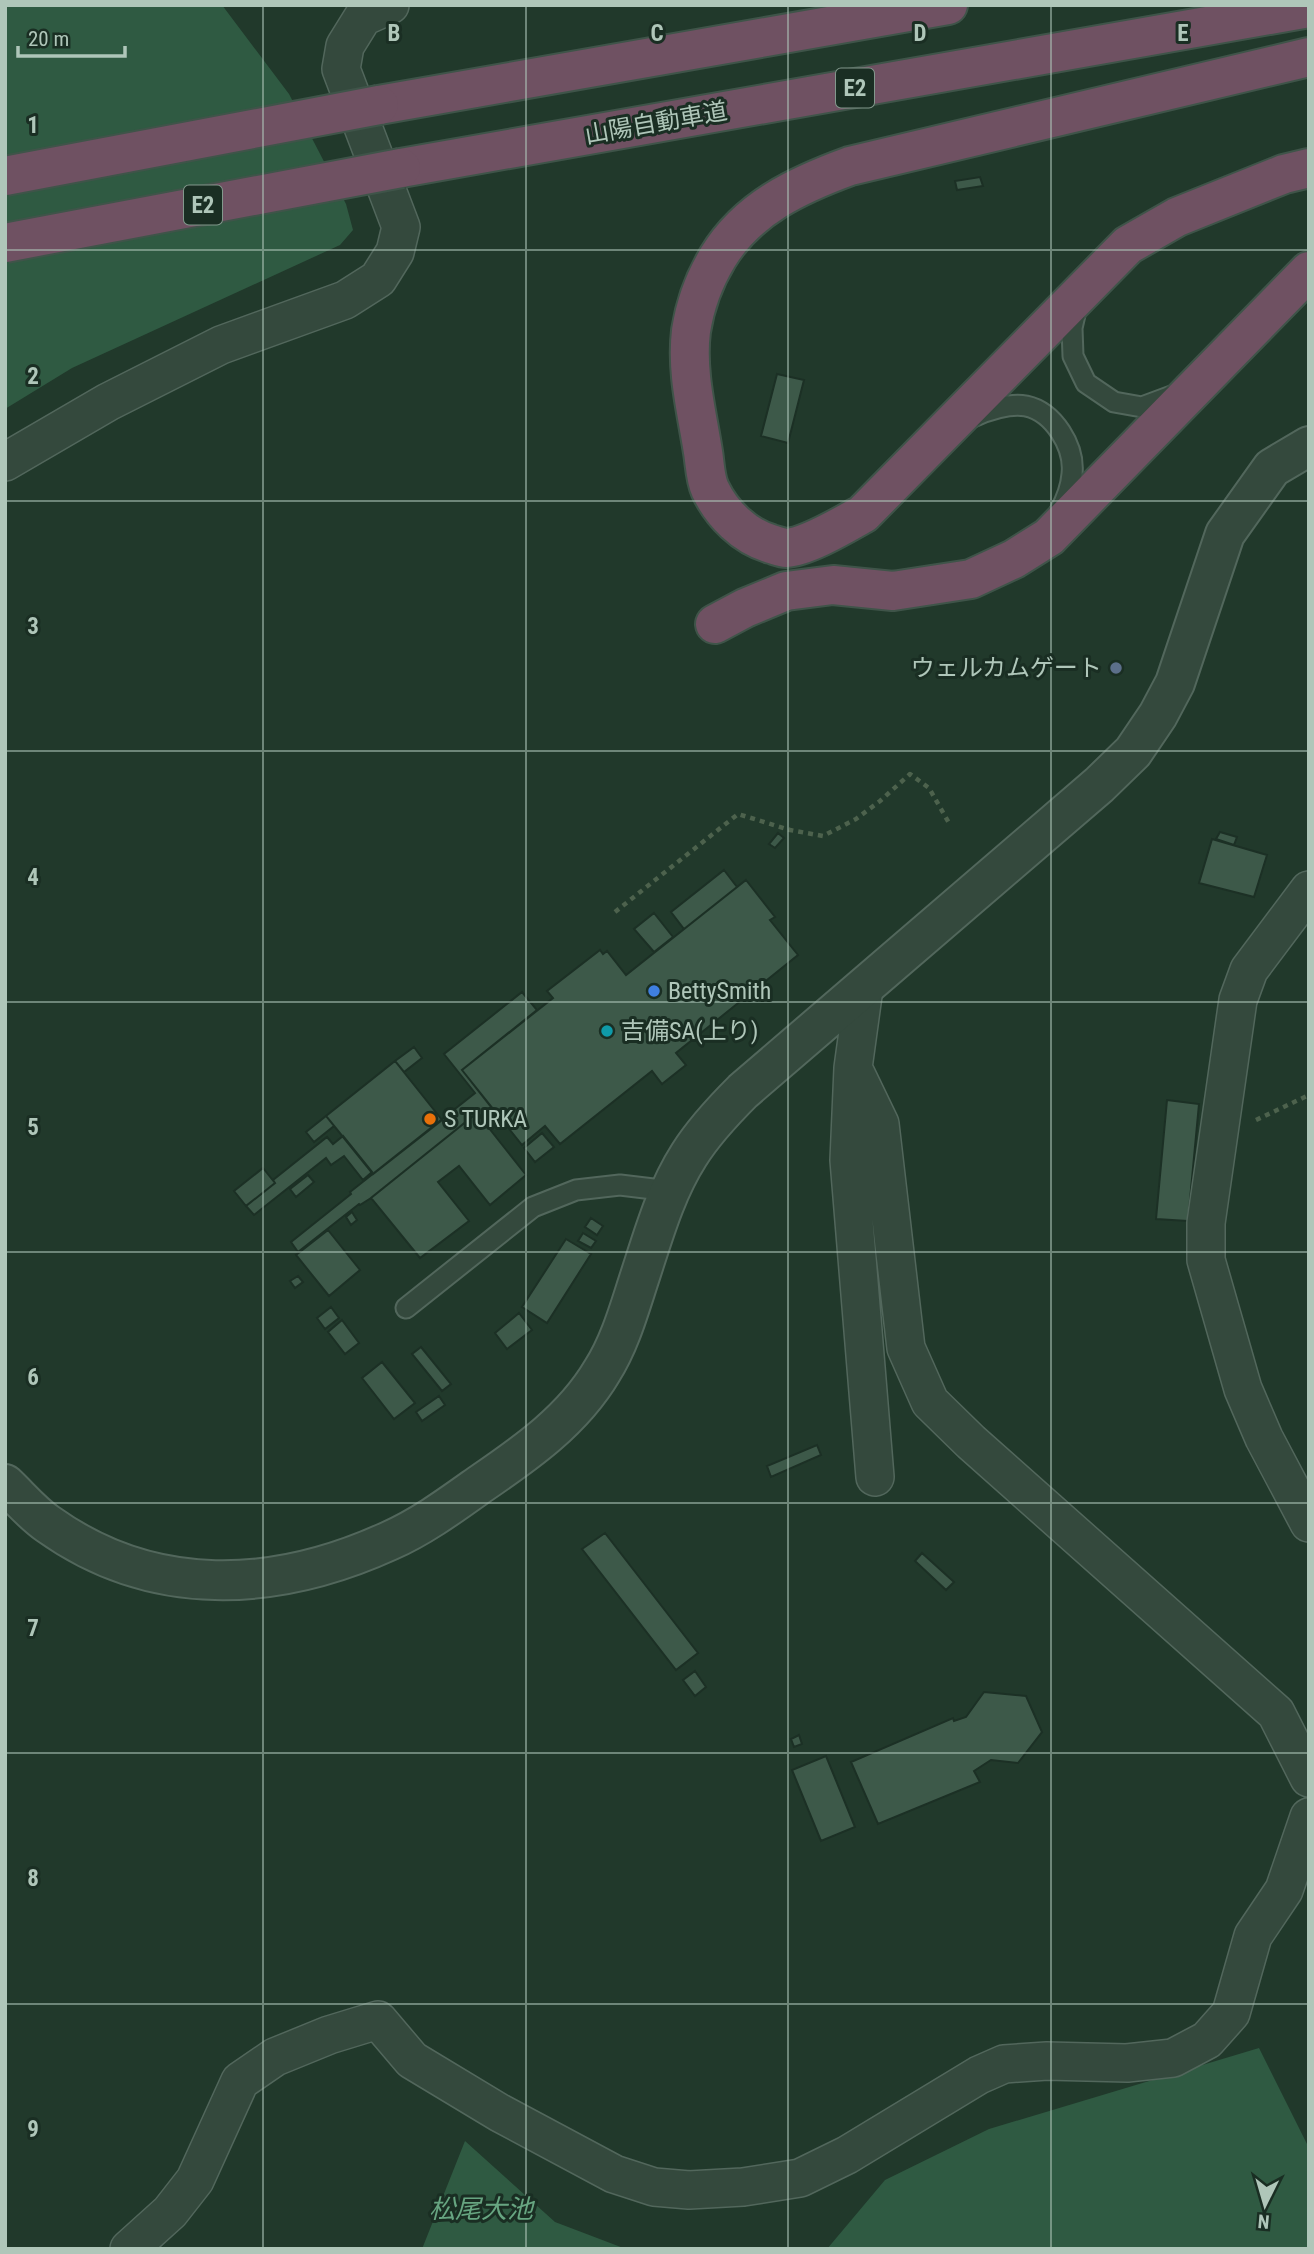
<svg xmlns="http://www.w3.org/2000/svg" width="1314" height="2254" font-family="'Roboto Condensed','Noto Sans JP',sans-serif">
<rect width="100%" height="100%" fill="#21392b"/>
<path fill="#2f5a42" d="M5,5H222L289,94L346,204L353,230L340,245L72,368L5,409Z
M1259,2048L1309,2148V2249H827L885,2180L989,2129Z
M465,2141L555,2222L626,2249H422Z"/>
<path fill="#3d5949" stroke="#1c3025" stroke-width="2" d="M980,177L983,186L957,190L955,181Z
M777,374L804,380L788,443L761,436Z
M1220,832L1237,837L1234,845L1216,839Z
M778,833L784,838L775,848L769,844Z
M1212,839L1267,855L1254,897L1199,883Z
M724,870L737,887L684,929L671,912Z
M746,880L775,917L770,920L798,955L676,1053L686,1065L662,1084L652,1071L560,1144L545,1126L522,1145L462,1070L553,998L547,991L600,950L603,954L607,951L626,975Z
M654,913L673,937L654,952L634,929Z
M522,992L537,1010L462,1070L491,1107L480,1116L477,1113L371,1198L360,1205L359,1204L298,1252L291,1242L351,1194L350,1192L475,1093L444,1054Z
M414,1047L422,1058L404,1072L395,1061Z
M395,1061L442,1120L373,1174L326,1116Z
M1167,1100L1199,1104L1188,1221L1156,1219Z
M477,1113L526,1175L490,1205L459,1166L438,1182L469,1221L420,1258L371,1198Z
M326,1116L334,1126L314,1142L306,1132Z
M542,1133L554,1147L535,1162L524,1148Z
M343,1136L372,1172L363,1180L344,1156L331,1165L326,1158L254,1215L246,1206L275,1183L273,1180L327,1137L333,1144Z
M263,1168L275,1183L246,1206L234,1191Z
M308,1175L314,1182L296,1197L290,1189Z
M352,1212L357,1220L351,1225L346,1217Z
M591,1218L603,1226L597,1235L585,1227Z
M328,1230L360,1270L329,1296L296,1255Z
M583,1233L596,1241L591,1248L578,1241Z
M566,1239L591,1254L547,1323L522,1307Z
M298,1276L303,1282L295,1288L290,1281Z
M331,1307L339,1318L325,1329L317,1318Z
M519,1313L532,1330L507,1349L495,1333Z
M342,1320L359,1343L345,1354L328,1332Z
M421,1347L451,1384L442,1391L412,1354Z
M382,1362L415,1403L394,1419L362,1378Z
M439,1396L445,1405L422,1421L416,1412Z
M817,1445L821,1455L771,1477L767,1466Z
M605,1533L698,1653L676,1670L582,1549Z
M922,1553L954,1582L946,1590L915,1561Z
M695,1671L706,1687L695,1696L683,1680Z
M984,1692L1026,1696L1042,1732L1018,1763L991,1760L974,1771L980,1782L878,1824L851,1762L953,1718L954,1721L966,1717Z
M799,1735L802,1744L794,1747L791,1739Z
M826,1756L855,1827L821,1841L792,1770Z"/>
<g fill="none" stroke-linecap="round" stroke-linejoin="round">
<defs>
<path id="service" d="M1077,306L1072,328L1073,356L1086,383L1114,402L1142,407L1177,394
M973,417C987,410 1010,403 1026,406C1054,412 1075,447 1072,474C1071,487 1066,500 1060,511
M406,1308L533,1207L576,1190L620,1185L670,1191"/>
<path id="minor" d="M5,462L108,402L221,345L345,300L378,279L395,252L401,227L341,69L345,46L363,17L390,5
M1309,890L1249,970L1238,1000L1206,1223V1260L1243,1389L1264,1438L1309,1523
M864,988L853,1068L849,1160L875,1477
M853,1068L880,1124L906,1348L930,1402L971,1442L1276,1713L1309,1778
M129,2249L170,2212L195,2180L240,2081L275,2057L329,2035L378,2020L412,2060L500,2113L614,2174L654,2187L689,2190L743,2187L800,2178L847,2155L979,2075L1004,2064L1047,2061L1127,2063L1173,2058L1207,2040L1231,2013L1253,1936L1284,1890L1309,1817"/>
<path id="tertiary" d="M5,1484C19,1497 32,1513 48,1524C153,1599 275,1593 389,1541C421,1527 451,1505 479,1485C526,1453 573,1420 602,1371C621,1341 630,1306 641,1273C654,1233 666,1191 689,1155C704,1131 723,1111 743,1091L1099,785L1133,752L1158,715L1175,683L1225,534L1272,468L1309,446"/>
<path id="motorway" d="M1309,57L850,166C798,185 748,208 718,257C704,280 695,305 691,331C686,372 697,413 703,452C705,464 705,478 710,489C722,514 744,536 771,544C775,545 782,548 786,548C807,547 845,524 863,514L1128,245L1177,217L1284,174L1309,168
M379,105L948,5
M401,168L1309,8
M715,624L745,608L786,591L833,585L893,591L971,579L1014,559L1049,537L1309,271"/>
</defs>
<use href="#service" stroke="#52675c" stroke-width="23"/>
<use href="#minor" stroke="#52675c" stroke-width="40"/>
<use href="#tertiary" stroke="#52675c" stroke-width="42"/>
<use href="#motorway" stroke="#3f5449" stroke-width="42"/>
<path stroke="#4d624d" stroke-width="4.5" stroke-dasharray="5 5" stroke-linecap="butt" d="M615,912L738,814L790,830L823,836L856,819L880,801L910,774L929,788L949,823
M1256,1120L1309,1095"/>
<use href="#service" stroke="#34493d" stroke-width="19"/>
<use href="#minor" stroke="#34493d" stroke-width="37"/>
<use href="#tertiary" stroke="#34493d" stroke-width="38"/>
<use href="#motorway" stroke="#6f5162" stroke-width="38"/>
<defs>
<path id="motorway-bridge" d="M5,176L379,105
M5,243L401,168"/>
</defs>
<use href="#motorway-bridge" stroke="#3f5449" stroke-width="42" stroke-linecap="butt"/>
<use href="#motorway-bridge" stroke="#6f5162" stroke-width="38"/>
</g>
<path fill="none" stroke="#afc6b9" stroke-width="2" stroke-opacity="0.55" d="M263,5V2249M526,5V2249M788,5V2249M1051,5V2249M5,250H1309M5,501H1309M5,751H1309M5,1002H1309M5,1252H1309M5,1503H1309M5,1753H1309M5,2004H1309"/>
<circle fill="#5c6f8a" stroke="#1a2e23" stroke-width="2.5" cx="1116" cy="668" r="7"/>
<circle fill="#3f7fe0" stroke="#1a2e23" stroke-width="2.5" cx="654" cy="991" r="7"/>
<circle fill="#0f9aa8" stroke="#1a2e23" stroke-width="2.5" cx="607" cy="1031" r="7"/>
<circle fill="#e8710a" stroke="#1a2e23" stroke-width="2.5" cx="430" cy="1119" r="7"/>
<g text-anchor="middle" stroke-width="6" stroke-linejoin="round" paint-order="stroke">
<g fill="#1a2e23" stroke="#82988c" stroke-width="2">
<rect x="836" y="68.5" width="38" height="39" rx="5"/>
<rect x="184" y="185.5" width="38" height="39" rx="5"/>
</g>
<g font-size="23" font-weight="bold" fill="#afc6b9">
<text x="855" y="96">E2</text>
<text x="203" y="213">E2</text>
</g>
<g font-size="24" fill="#afc6b9" stroke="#1a2e23">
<text transform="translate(656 123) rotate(-10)" y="8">山陽自動車道</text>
</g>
<g font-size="24" fill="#afc6b9" stroke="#1a2e23" text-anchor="start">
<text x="1102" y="676" text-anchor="end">ウェルカムゲート</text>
<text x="668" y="999">BettySmith</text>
<text x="621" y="1039">吉備SA(上り)</text>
<text x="444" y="1127">S TURKA</text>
</g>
<g font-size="26" font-style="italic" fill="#67a581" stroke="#1a2e23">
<text x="481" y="2218">松尾大池</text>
</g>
</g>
<g font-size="23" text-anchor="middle" font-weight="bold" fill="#afc6b9" stroke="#1a2e23" stroke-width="6" stroke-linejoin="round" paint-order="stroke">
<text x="394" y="41">B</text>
<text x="657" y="41">C</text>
<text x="920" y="41">D</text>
<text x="1183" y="41">E</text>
<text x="33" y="133">1</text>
<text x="33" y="384">2</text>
<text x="33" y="634">3</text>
<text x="33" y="885">4</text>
<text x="33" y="1135">5</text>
<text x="33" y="1385">6</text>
<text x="33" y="1636">7</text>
<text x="33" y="1886">8</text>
<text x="33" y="2137">9</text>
</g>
<rect width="1314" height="2254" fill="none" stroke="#afc6b9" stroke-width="14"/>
<g transform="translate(1265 2205) rotate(185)" stroke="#1a2e23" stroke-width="5" paint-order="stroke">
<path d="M0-5L12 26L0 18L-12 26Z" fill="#afc6b9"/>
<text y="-10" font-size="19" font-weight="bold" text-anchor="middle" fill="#afc6b9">N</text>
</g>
<path d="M18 46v10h107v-10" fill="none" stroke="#afc6b9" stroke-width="3.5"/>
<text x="28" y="46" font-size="21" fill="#afc6b9" stroke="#1a2e23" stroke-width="5" paint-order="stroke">20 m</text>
</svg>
